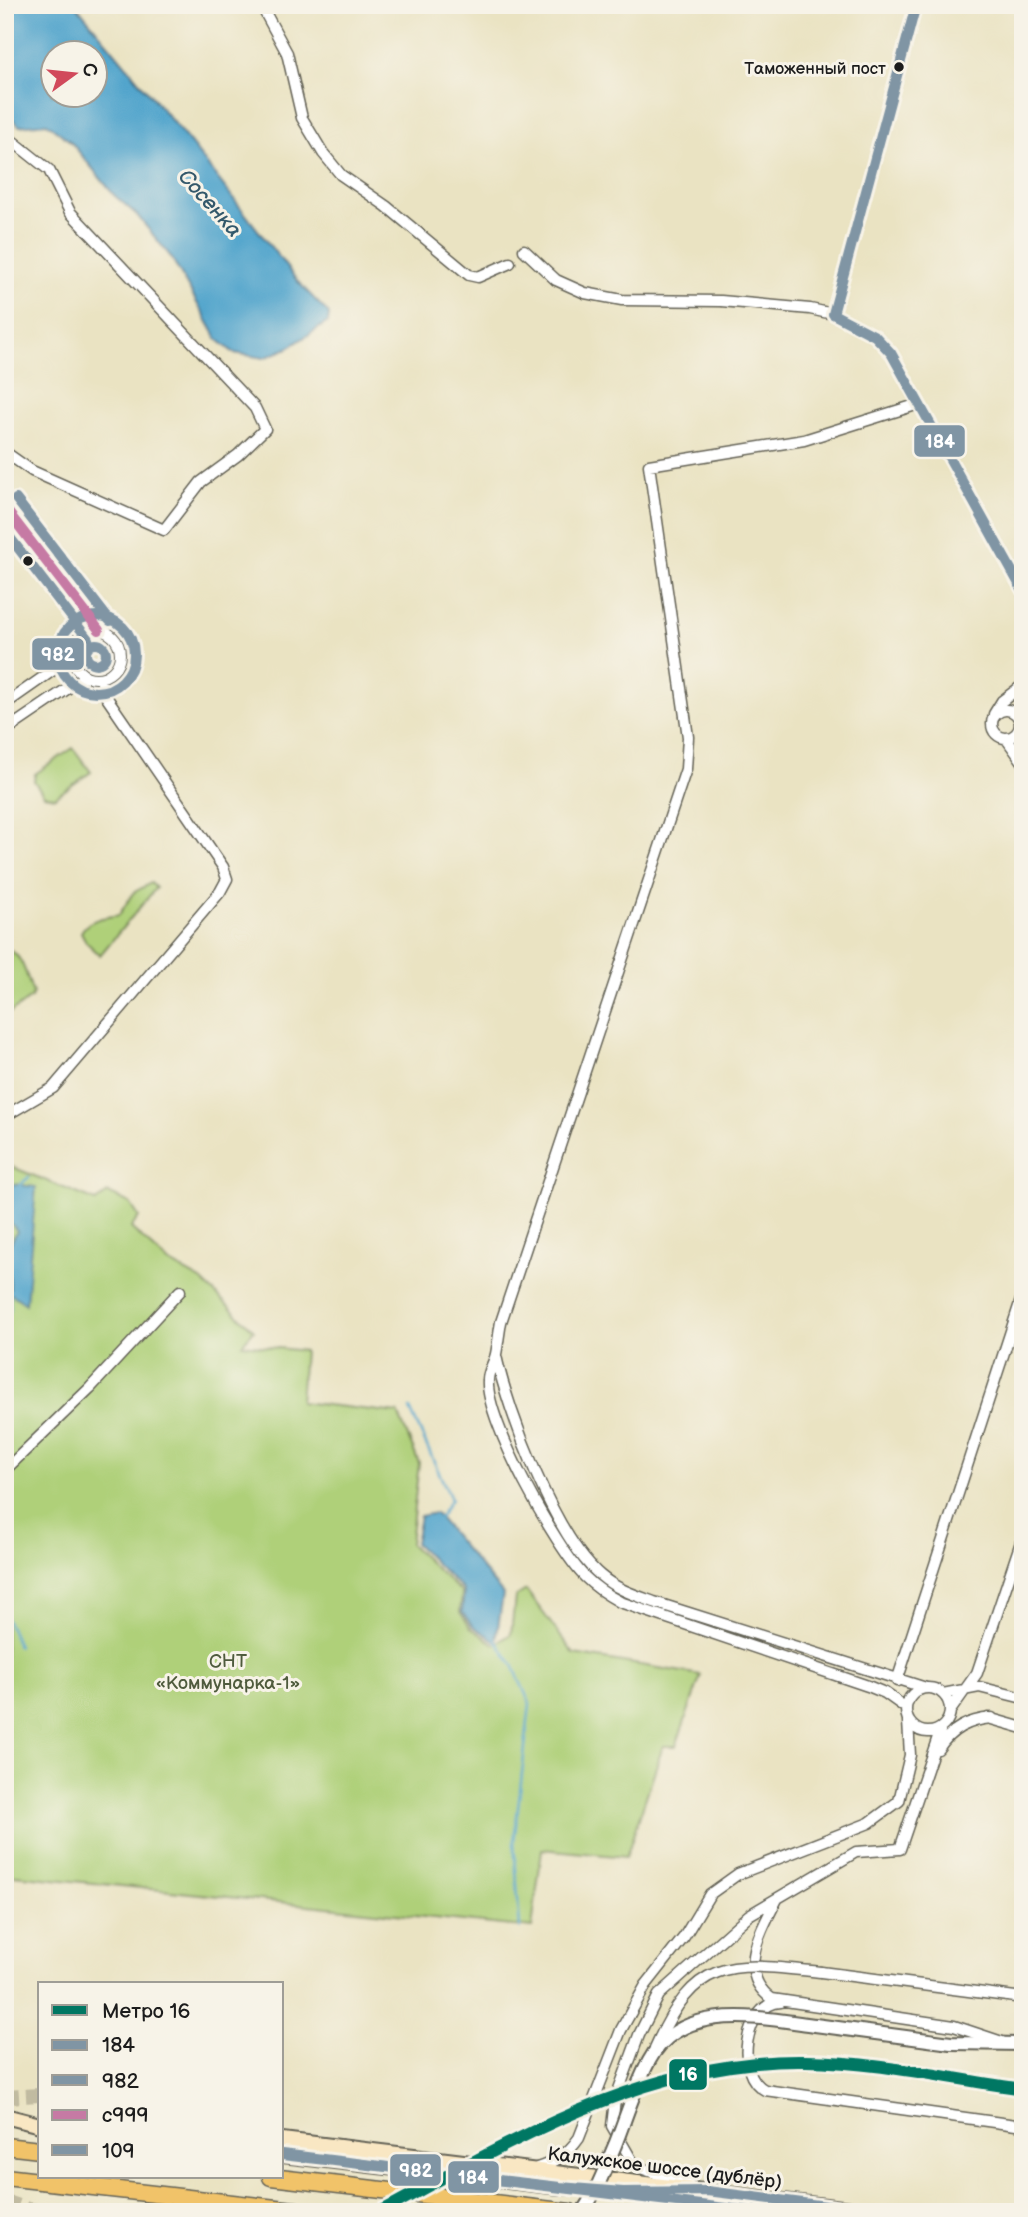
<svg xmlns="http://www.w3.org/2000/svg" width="1028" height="2217" font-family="'Balsamiq Sans',sans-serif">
<rect width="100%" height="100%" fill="#f7f3e8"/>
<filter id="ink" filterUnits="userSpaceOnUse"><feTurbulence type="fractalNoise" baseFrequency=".0143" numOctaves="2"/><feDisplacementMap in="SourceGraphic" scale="14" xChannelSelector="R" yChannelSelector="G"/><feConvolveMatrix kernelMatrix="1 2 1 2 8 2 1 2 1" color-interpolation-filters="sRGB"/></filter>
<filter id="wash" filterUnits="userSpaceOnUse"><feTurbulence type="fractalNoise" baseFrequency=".00686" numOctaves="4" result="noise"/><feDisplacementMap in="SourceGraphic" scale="28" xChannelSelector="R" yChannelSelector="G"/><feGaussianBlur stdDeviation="1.57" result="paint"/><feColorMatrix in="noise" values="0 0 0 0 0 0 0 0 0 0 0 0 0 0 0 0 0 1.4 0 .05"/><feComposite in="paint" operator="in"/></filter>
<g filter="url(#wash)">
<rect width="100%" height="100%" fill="#eae3c2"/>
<path fill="#afd079" stroke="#66764a" stroke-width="2" d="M73,748L91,772L55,797L44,795L34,781L35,774Z
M151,883L156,888L100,955L86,942L81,932C89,918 104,918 119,915L133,893Z
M5,948C24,954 26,977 33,993L31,998L8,1014Z
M5,1164L96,1201L108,1193L130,1203L139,1217L131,1228L168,1262L201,1280L254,1330L242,1344L304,1351L300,1402L398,1413L419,1463L410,1544L462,1593L460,1612L471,1628L495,1644L511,1634L515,1597L526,1590L574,1654L701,1675L676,1746H663L626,1857L542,1849L532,1928L5,1874Z"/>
<path fill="#51a4cc" stroke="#366074" stroke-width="2" fill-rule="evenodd" d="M5,5H76L191,144L299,283L329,314L328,322L288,348L264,358L234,353L218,340L171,257L137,215L114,195L71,142L47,123L19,126L5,111ZM52,52H94V94H52Z
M5,1183L36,1187L26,1304L10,1293L8,1248L17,1231L5,1215Z
M435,1513L503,1594L496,1641L473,1626L462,1612L464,1591L415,1543L420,1516Z"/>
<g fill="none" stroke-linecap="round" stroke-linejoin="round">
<path stroke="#51a4cc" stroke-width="2.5" d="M19,1186L29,1177
M5,1318L10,1310V1291
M410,1409L451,1499L439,1518
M5,1616L18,1646
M495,1639L513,1665L530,1704L514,1842L520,1928"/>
</g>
</g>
<g filter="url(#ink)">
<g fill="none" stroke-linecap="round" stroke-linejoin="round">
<path stroke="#c1bba1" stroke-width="14" stroke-dasharray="14 7" stroke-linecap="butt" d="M5,2097L40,2095
M5,2201L28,2209L54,2212"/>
<defs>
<path id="minor" d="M261,5L287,53L302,118L323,153L341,175L386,206L469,275L478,277L510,263
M5,135L49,170L70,212L255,408L265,429L238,455L201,482L164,530L32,471L5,452
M524,250L556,280L585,293L622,300L721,301L810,309L833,314L875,336L891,353L1023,591
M833,314L916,5
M5,508L99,630
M72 654a24 24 0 1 1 48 0a24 24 0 1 1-48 0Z
M5,704L72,657
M992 724a14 14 0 1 1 28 0a14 14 0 1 1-28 0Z
M994,714L1002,701L1023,685
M1019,719L1023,697
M5,731L86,676
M1006,738L1023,762
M5,1116L53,1088L220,892L227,879L223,867L105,695L101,678
M496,1356C509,1414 555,1538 601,1576C616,1589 635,1595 654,1602L926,1688
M5,1470L90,1388L180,1291
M897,1681L1023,1294
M906 1710a22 22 0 1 1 44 0a22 22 0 1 1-44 0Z
M943,1694L979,1687L1023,1698
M906,1708L885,1693L868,1686L620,1602C607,1595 596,1588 585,1577C556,1548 485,1420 488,1380C488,1371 494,1363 496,1354C498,1344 499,1333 501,1322L686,769L688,737L649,465L804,440L919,404
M950,1711L977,1673L1023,1536
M988,1718L1023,1728
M938,1749C951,1729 968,1720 992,1718
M777,1899C762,1929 735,1973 772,1999L954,2026L1002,2042
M821,1972L1023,1998
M781,2002C744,2003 734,2075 765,2090L1023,2126
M537,2168C556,2162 567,2155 579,2138L621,2030L646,1985L684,1937L710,1894L738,1874L869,1823L899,1801L910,1755L908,1721
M689,2185L635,2166L612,2126L615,2100L639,2035L659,1995L749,1915L856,1852L900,1849L941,1728"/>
<path id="tertiary" d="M815,2025L951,2043L1023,2044"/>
<path id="secondary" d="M5,2116L40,2125
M282,2140L876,2212
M282,2155L560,2187L646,2191"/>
<path id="trunk" d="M5,2146L40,2150
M5,2177L312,2212
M271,2177L570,2212"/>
</defs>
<use href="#minor" stroke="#646256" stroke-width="13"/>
<use href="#tertiary" stroke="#646256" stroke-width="16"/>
<use href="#secondary" stroke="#646256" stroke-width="18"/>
<use href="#trunk" stroke="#646256" stroke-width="19"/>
<use href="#minor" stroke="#fff" stroke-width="10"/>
<use href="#tertiary" stroke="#fff" stroke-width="12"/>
<use href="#secondary" stroke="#f9e7c3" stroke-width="14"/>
<use href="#trunk" stroke="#f1c369" stroke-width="16"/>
<defs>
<path id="minor-bridge" d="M655,2048C696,1956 729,1962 821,1972"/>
<path id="tertiary-bridge" d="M582,2212C597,2192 605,2168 615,2145C626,2117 635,2087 649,2061C681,2000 761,2018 815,2025"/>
</defs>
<use href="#minor-bridge" stroke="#646256" stroke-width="13" stroke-linecap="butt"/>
<use href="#tertiary-bridge" stroke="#646256" stroke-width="16" stroke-linecap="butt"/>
<use href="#minor-bridge" stroke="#fff" stroke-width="10"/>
<use href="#tertiary-bridge" stroke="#fff" stroke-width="12"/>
<defs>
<path id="bus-1" d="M833,314L875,336L891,353L1023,591
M833,314L916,5
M282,2155L560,2187L623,2192L707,2191L874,2212"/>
<path id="bus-2" d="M5,531L88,639
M58 654a38 38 0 1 1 76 0a38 38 0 1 1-76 0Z
M282,2154L758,2212"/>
<path id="bus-3" d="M5,508L99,630"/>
<path id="bus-4" d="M16,499L110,621
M86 654a10 10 0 1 1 20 0a10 10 0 1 1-20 0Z"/>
</defs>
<use href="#bus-1" stroke="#f7f3e8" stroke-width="16"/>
<use href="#bus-2" stroke="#f7f3e8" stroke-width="16"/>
<use href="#bus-3" stroke="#f7f3e8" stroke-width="16"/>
<use href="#bus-4" stroke="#f7f3e8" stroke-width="16"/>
<use href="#bus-1" stroke="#8095a4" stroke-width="10"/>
<use href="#bus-2" stroke="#8095a4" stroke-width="10"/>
<use href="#bus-3" stroke="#c67aa4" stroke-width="10"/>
<use href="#bus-4" stroke="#8095a4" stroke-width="10"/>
<defs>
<path id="metro-1" d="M380,2212C514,2140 650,2058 806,2061C879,2062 951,2079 1023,2089"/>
</defs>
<use href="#metro-1" stroke="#f7f3e8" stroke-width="18"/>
<use href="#metro-1" stroke="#007763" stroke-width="12"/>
</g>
</g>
<g fill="#1c1c1c" stroke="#f7f3e8" stroke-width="2.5">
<circle cx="899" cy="67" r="6"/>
<circle cx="28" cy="561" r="6"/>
</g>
<g text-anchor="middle" stroke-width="6" stroke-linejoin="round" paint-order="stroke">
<g font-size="17" fill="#1c1c1c" stroke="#f7f3e8" text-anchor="end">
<text x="886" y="74">Таможенный пост</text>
</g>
<g font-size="19" fill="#4f5b3d" stroke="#f7f3e8">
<text x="228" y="1667">СНТ<tspan x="228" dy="22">«Коммунарка-1»</tspan></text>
</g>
<g font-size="19" fill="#1c1c1c" stroke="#f7f3e8">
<text transform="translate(665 2167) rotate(7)" y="7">Калужское шоссе (дублёр)</text>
</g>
<g font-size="21" font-style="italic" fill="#34596b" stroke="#f7f3e8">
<text transform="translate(210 203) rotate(48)" y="7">Сосенка</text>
</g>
</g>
<g stroke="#f7f3e8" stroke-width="2.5">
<rect x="913" y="424" width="53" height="34" rx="7" fill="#8095a4"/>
<rect x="31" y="637" width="54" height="34" rx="7" fill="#8095a4"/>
<rect x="668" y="2058" width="40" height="33" rx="7" fill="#007763"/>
<rect x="389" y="2153" width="53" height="34" rx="7" fill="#8095a4"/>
<rect x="447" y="2160" width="53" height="34" rx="7" fill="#8095a4"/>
</g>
<g font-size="19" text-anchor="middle" font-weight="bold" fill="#fff">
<text x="940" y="448">184</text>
<text x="58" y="661">982</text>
<text x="688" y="2081">16</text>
<text x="416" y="2177">982</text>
<text x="473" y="2184">184</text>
</g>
<rect width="1028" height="2217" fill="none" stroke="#f7f3e8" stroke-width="28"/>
<rect x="38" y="1982" width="245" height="196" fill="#f7f3e8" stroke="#9f9d96" stroke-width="2"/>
<rect x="52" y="2005" width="35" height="10" fill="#007763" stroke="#9f9d96" stroke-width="2"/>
<text x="102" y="2018" font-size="21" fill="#1c1c1c">Метро 16</text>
<rect x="52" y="2040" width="35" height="10" fill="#8095a4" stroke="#9f9d96" stroke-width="2"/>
<text x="102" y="2052" font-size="21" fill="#1c1c1c">184</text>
<rect x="52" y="2075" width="35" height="10" fill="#8095a4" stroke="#9f9d96" stroke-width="2"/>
<text x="102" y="2088" font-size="21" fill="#1c1c1c">982</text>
<rect x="52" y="2110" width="35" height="10" fill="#c67aa4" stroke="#9f9d96" stroke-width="2"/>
<text x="102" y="2122" font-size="21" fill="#1c1c1c">с999</text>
<rect x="52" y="2145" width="35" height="10" fill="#8095a4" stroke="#9f9d96" stroke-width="2"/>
<text x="102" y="2158" font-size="21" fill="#1c1c1c">109</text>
<g transform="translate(74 74) rotate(75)"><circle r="33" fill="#f7f3e8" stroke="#9f9d96" stroke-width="2"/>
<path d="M0-5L12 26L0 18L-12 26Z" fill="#d1495b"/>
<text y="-10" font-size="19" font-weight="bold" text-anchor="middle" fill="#1c1c1c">С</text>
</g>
</svg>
